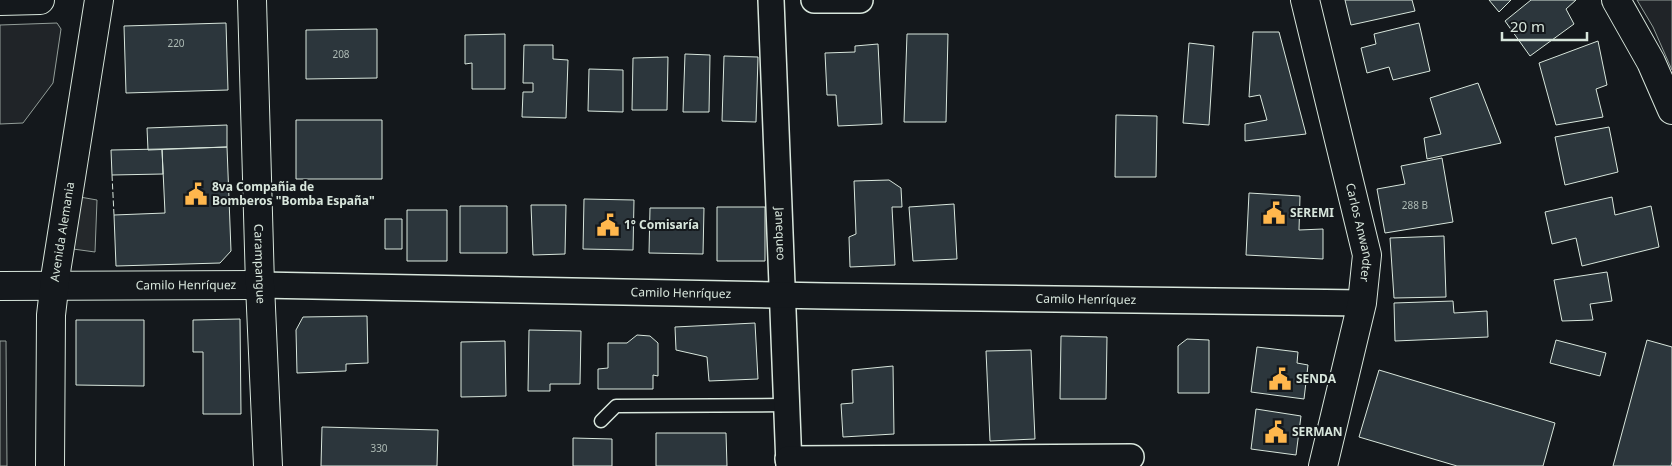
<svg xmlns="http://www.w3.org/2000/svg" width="1672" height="466" font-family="'Noto Sans',sans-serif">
<rect width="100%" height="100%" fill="#14181c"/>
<path fill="#202428" stroke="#939e99" d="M1637,0H1672V70L1653,27Z
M57,23L61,29L53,83L23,123L0,124V25Z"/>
<path fill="#24282b" stroke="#939e99" d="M80,197L97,200L95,252L73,249Z
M0,341H6L7,466H0Z"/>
<path fill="#2c363c" stroke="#d8e6dc" d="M1345,0H1412L1415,11L1351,25Z
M1489,0H1511L1499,12Z
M1531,0H1576L1566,9L1574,24L1530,56L1505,21Z
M226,23L228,90L126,93L124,26Z
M1419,23L1430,71L1393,80L1389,67L1367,73L1361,48L1376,44L1374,34Z
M377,29V78L306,79V30Z
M1253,32H1279L1306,134L1245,141V124L1267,120L1260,95L1249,97Z
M505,34V89H472V63L465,64V35Z
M907,34H948L946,122H904Z
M1598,41L1607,85L1596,89L1603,117L1556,125L1539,63Z
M1189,43L1214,46L1209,125L1183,123Z
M878,44L882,124L838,126L836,95H827L825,53L855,52V46Z
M524,45H553V59L568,60L566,118L522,117L523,92H533V83H523Z
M685,54L710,55L709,112H683Z
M724,56L758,57L756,122L722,121Z
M668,57L667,110H632L633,58Z
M589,69L623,70V112L588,111Z
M1478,83L1501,143L1427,159L1424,138L1441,134L1430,98Z
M1116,115L1157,116L1156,177H1115Z
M296,120H382V179H296Z
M227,125V147L148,150L147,128Z
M1609,127L1618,172L1565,185L1555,137Z
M227,147L231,251L220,263L116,266L114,215L165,213L162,149Z
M162,149L163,174L112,175L111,150Z
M1442,158L1453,222L1385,233L1377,189L1405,184L1401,166Z
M889,180L901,188L902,207H892L895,265L850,267L849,237L856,234L854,181Z
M1249,193L1300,196L1299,230L1323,229V259L1246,255Z
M1612,197L1615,215L1651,206L1659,247L1582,266L1576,238L1552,244L1545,212Z
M584,199L634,200L633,250L583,249Z
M954,204L957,259L913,261L909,207Z
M531,205H566L565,254L533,255Z
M460,206H507V253H460Z
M717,207H765V261H717Z
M650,208H704L703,254L649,253Z
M407,210H447V261H407Z
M385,219H402V249H385Z
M1444,236L1446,297L1394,298L1390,238Z
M1607,272L1612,301L1590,304L1593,320L1562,321L1554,280Z
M1453,301L1454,313L1487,311L1488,337L1395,341L1394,303Z
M367,316L368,363L346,364V371L297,373L296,330L303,317Z
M240,319L241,414H203V352H193V320Z
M76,320H144V386L76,385Z
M755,323L758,379L709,381L707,357L676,350L675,327Z
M529,330L581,331L580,384H550V391H528Z
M637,335L650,336L658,343V376L653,375V389H598V369L608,368V343H627Z
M1061,336L1107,337L1106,399H1060Z
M1187,339L1209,340V393H1178V346Z
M1556,340L1606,353L1600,376L1550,363Z
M1647,340L1672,347V461L1671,466H1613Z
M505,341L506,396L461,397V342Z
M1257,347L1298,352L1297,363L1308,365L1304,399L1251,392Z
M1031,350L1035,439L990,441L986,351Z
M893,366L894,434L843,437L841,404L853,403L852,370Z
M1379,370L1555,423L1543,466H1457L1359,437Z
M1256,409L1301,416L1296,455L1251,449Z
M322,427L438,430L437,466H321Z
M656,433H726L727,466H656Z
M573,438L612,439V466H573Z"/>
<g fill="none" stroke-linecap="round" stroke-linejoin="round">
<defs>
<path id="service" d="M601,421L616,406L786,405"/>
<g id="minor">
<path id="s1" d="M771,0L789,466"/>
<path d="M814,0H860"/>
<path id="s2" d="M260,285L826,296L1362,303"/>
<path d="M788,459L1131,457"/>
</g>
<g id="tertiary">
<path id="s3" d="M1305,0L1367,255L1362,303L1323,466"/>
<path id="s4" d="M0,286L260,285"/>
</g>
<path id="secondary" d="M1616,0L1651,62L1672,110
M0,1L40,0"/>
<g id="primary">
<path id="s5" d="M252,0L260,285L268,466"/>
<path id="s6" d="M50,466L51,315L56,272L99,0"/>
</g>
</defs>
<use href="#service" stroke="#d8e6dc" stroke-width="15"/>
<use href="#minor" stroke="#d8e6dc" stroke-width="28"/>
<use href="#tertiary" stroke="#d8e6dc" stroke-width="30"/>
<use href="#secondary" stroke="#d8e6dc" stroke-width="30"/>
<use href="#primary" stroke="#d8e6dc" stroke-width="30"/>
<use href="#service" stroke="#14181c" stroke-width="12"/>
<use href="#minor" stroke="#14181c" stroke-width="25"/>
<use href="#tertiary" stroke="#14181c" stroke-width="28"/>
<use href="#secondary" stroke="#14181c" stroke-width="28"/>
<use href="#primary" stroke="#14181c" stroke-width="28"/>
<path stroke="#d8e6dc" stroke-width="1" stroke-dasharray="6 2.5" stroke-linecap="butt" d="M112,175L114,215"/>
</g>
<defs>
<symbol id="civic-bare" viewBox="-9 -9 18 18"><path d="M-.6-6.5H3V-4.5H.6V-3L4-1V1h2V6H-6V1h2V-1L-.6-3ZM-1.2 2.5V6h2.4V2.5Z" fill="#ffb74d" stroke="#14181c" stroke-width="2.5" paint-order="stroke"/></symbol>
</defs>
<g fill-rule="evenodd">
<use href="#civic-bare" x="180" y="178" width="32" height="32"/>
<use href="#civic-bare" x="1258" y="197" width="32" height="32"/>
<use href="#civic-bare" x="592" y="209" width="32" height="32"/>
<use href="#civic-bare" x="1264" y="363" width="32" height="32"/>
<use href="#civic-bare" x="1260" y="416" width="32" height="32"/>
</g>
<g text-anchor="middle" stroke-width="4" stroke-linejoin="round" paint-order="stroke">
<g font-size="10" fill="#adbab4">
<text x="176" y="47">220</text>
<text x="341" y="58">208</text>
<text x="1415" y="209">288 B</text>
<text x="379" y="452">330</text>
</g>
<g font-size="12" font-weight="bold" fill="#d8e6dc" stroke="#14181c" text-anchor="start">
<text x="212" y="191">8va Compañia de<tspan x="212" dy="14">Bomberos "Bomba España"</tspan></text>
<text x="1290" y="217">SEREMI</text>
<text x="624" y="229">1° Comisaría</text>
<text x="1296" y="383">SENDA</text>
<text x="1292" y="436">SERMAN</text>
</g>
<g font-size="12" fill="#d8e6dc" stroke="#14181c">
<text dy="4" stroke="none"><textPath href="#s6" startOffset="235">Avenida Alemania</textPath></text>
<text dy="4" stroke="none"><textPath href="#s1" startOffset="234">Janequeo</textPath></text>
<text dy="4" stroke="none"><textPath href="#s3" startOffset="239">Carlos Anwandter</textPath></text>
<text dy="4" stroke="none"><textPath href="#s5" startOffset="264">Carampangue</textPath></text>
<text dy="4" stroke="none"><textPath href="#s4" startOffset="186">Camilo Henríquez</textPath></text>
<text dy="4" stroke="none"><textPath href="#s2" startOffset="421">Camilo Henríquez</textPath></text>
<text dy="4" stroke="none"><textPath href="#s2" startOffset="826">Camilo Henríquez</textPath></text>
</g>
</g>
<path d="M1502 32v8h85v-8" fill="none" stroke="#d8e6dc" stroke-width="2.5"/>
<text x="1510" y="32" font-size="15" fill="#d8e6dc" stroke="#14181c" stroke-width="4" paint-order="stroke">20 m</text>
</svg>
